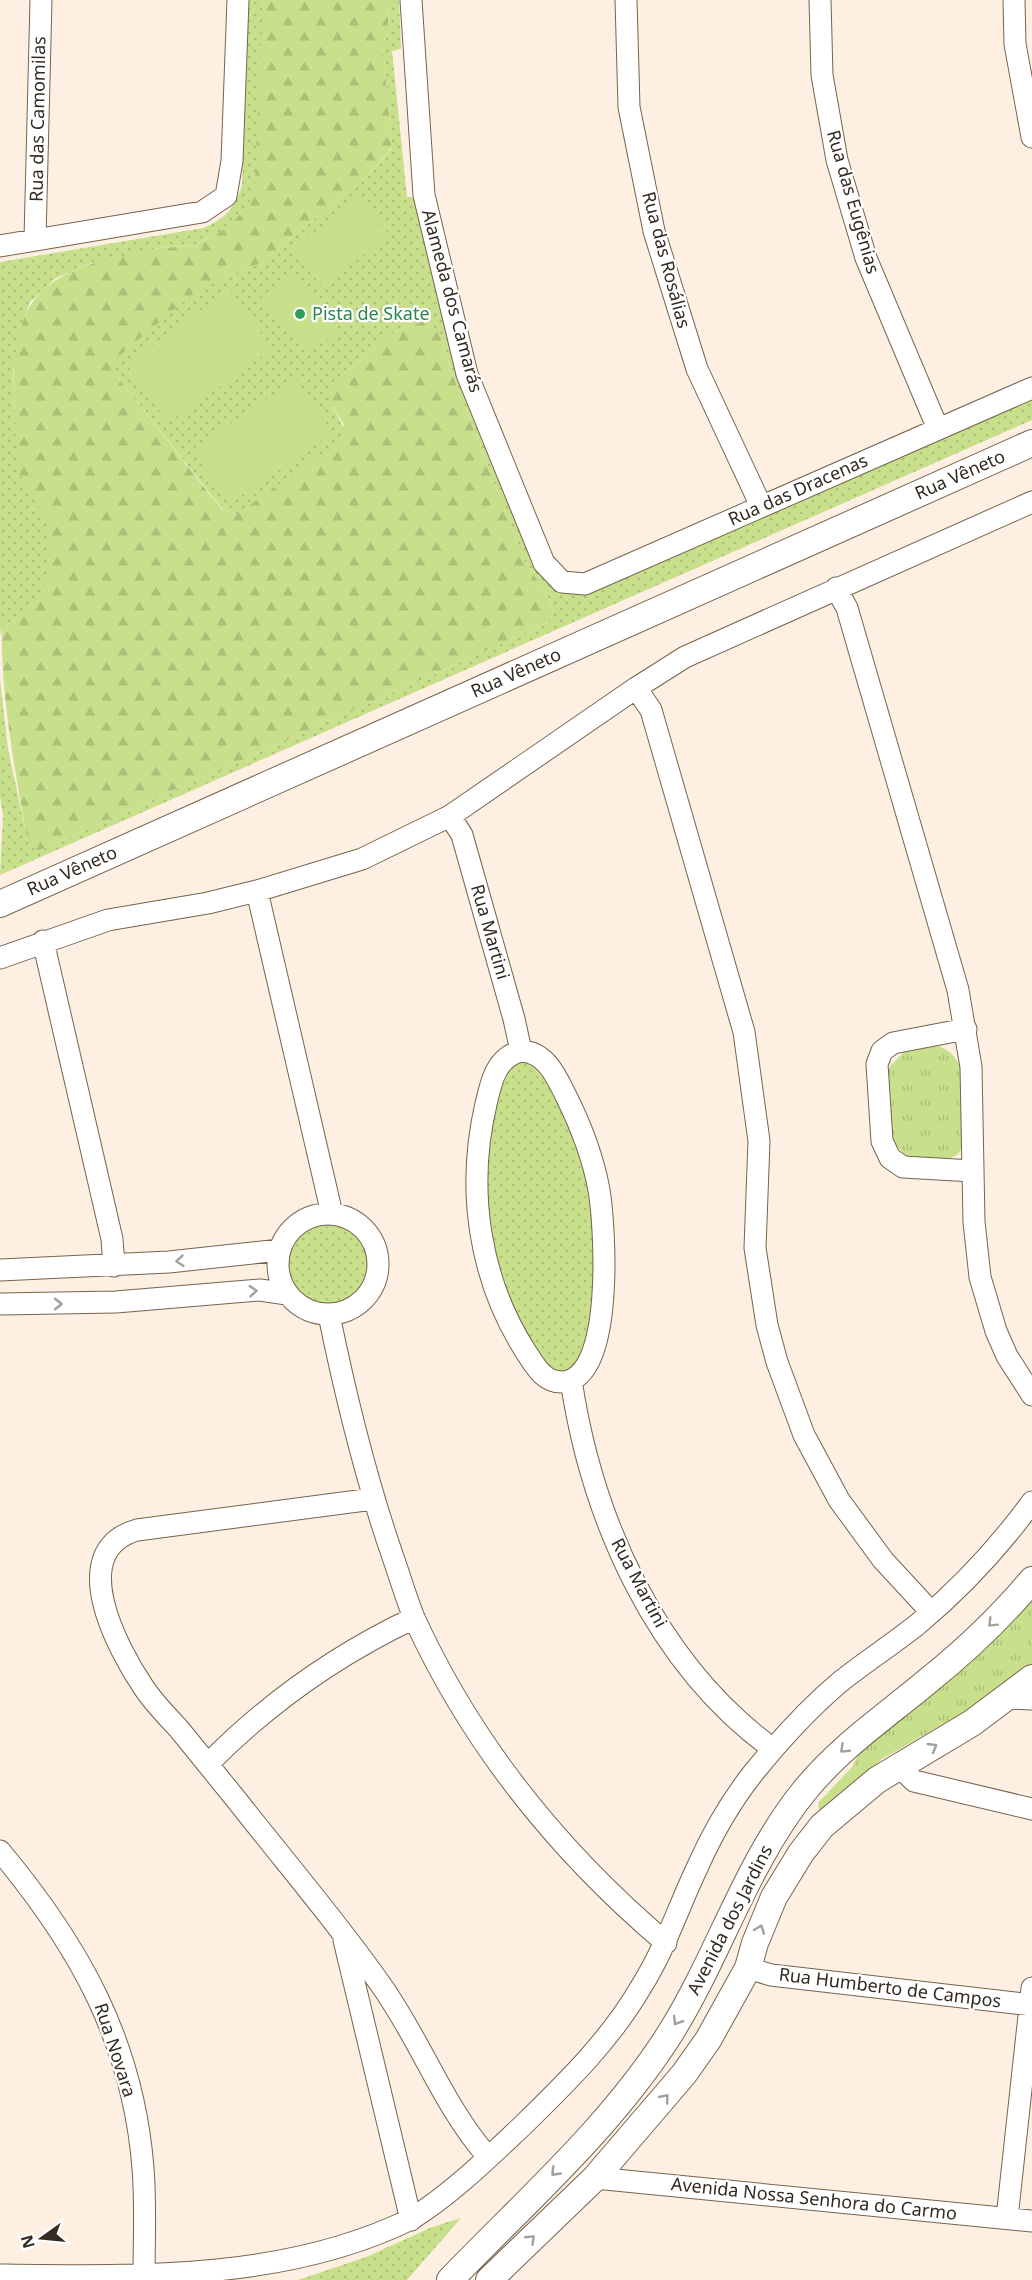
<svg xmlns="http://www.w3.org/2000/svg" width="1032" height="2280" font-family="'Noto Sans',sans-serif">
<defs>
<pattern id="grass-tufts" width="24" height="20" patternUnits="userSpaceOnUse" patternTransform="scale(1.5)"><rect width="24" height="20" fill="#c8df8c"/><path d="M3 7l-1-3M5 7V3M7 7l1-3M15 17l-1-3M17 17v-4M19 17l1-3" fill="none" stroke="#acc078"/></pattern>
<pattern id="forest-firs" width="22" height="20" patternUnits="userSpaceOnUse" patternTransform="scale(1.5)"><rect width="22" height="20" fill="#c8df8c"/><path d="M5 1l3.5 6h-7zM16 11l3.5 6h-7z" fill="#acc078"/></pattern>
<pattern id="park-dots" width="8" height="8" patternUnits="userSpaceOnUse" patternTransform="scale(1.5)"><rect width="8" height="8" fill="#c8df8c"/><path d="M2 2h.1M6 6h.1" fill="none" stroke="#acc078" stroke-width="1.8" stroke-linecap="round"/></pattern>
</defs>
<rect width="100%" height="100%" fill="#fdf0e2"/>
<path fill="url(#grass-tufts)" d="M938,1046C974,1056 964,1115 965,1145L957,1155L944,1161L909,1158L897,1147L892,1134L888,1072L890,1066L904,1052Z
M1032,1600V1666L973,1707L882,1759L824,1811L819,1810L818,1803L853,1766L860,1749L1008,1625Z"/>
<path fill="url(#forest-firs)" d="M263,0H389L388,33L383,47L392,147L369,175L259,264L226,277L116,375L222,510L237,514L344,425L327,397L328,387L396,331L426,320L440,334L455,381L525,562L546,592L553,611L550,622L38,851L28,843C16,778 0,691 2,627L18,619L46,519C37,506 25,491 20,476C12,452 16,419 14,394C9,284 59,267 155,249C168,246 183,248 196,244C219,235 233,221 250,204Z"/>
<path fill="url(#park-dots)" d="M249,0H263L255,182L250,204L226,229L194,245L159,248L89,264L56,278L30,302L18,335L13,371L16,441L20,475L46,519L51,560L42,594L18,619L2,627L0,637V262L203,228C224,220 236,207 242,185Z
M389,0H399L401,49L392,51L407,197H418L537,563L595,591L1032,400V420L0,875L3,816L0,796V679L8,749L28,842L38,851L550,622L553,611L546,592L525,562L455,381L440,334L426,320L396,331L328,387C326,406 345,418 344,438L237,514L223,510L116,375L114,360L193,294L226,277L259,264L369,175L392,148L383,47L388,33Z
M527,1061C543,1070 548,1084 557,1099C594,1166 609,1281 582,1353C580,1360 573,1366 569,1372C543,1373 540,1355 528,1336C490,1270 478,1194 493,1120C497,1098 501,1079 516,1062Z
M288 1264a40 40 0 1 1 80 0a40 40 0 1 1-80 0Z
M461,2218L407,2280H298L366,2257L432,2227Z"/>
<path fill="#c8df8c" d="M359,197L389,234L323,288L292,250Z
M292,272L339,330L307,355L261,297Z
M230,289L272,349L168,423L126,364Z
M296,379L333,433L229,504L192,450Z"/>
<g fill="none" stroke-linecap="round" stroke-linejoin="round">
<defs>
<path id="minor" d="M411,0L424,195L467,374L544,563L562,582L585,584L1032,388
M626,0L629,107L654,231L697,369L761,506
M820,0L822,75L837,160L866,258L938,429
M1014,0L1015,44L1032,137
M35,239L41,0
M0,246L202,212L226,196L232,161L238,0
M836,588L847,608L958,990L971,1067L974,1222L980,1277L996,1331L1007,1356L1032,1395
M636,688L651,710L744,1032L759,1141L755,1248L767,1325L777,1362L804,1435L839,1500L883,1560L931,1612
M450,816L462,835L514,1019L521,1051
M257,891L332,1214
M43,941L112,1239L114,1266
M0,958L108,920L208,903L257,891L362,859L450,816L636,688L685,657L1032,502
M966,1029L893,1043L882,1051L877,1064L882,1141L890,1158L903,1167L973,1171
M521,1051C546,1052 556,1076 566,1096C581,1126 593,1157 599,1190C605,1226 615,1378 563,1382C544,1383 535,1366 526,1352C479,1279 466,1189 486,1104C491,1082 496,1057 521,1051Z
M278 1264a50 50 0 1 1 100 0a50 50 0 1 1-100 0Z
M0,1270L169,1262L280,1250
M0,1304L116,1302L260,1290L287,1294
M329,1315C346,1398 366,1480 394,1560C401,1580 407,1601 415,1620C473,1746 560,1853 666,1943
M571,1380C592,1520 656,1664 773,1749
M373,1499L137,1530C65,1551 117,1648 144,1688C154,1703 167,1716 179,1729C199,1754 219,1778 239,1803C286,1863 337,1922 381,1985C421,2041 443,2106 488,2157
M1007,1698L1032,1699
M208,1764C269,1702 336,1655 414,1618
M899,1766L914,1781L1032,1809
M0,1851C80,1947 133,2042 143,2168C146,2205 144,2241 144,2277
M344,1940L411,2220
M748,1968L771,1975L1032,2005
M595,2178L1032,2221
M1007,2218L1032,1988
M0,2275C139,2277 289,2280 413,2218C452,2193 485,2161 519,2129C564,2085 609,2042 641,1987C665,1949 678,1908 697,1868C712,1834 731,1801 754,1772C780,1740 808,1709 840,1682C865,1662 893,1644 918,1624C961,1588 999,1547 1032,1502"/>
<path id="tertiary" d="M0,904L1032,443
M450,2280C526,2201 612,2126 671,2032C720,1953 746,1863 805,1790C841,1746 886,1716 929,1680C966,1650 1001,1617 1032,1580
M489,2280L595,2178L684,2074L708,2040L748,1968L755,1943L774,1897L801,1853L822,1826L877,1780L972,1723L1032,1678"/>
</defs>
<use href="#minor" stroke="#76634e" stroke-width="23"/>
<use href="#tertiary" stroke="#76634e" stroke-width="28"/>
<use href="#minor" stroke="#fff" stroke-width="21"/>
<use href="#tertiary" stroke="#fff" stroke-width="26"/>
</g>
<defs><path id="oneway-chevron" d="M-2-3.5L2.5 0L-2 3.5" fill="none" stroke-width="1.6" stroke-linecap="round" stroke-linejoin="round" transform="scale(1.5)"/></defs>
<g stroke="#a3a09c">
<use href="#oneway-chevron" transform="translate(180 1261) rotate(175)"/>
<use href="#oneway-chevron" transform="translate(253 1291) rotate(-5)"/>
<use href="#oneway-chevron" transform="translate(58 1304)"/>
<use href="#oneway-chevron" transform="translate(992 1623) rotate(135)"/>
<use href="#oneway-chevron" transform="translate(933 1747) rotate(-30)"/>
<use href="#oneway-chevron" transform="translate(844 1749) rotate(136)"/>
<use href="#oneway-chevron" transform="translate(760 1929) rotate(-70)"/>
<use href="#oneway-chevron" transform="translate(677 2021) rotate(121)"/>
<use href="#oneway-chevron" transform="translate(665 2098) rotate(-51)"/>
<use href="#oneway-chevron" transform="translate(555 2172) rotate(134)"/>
<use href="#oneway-chevron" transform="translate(531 2239) rotate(-44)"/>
</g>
<circle fill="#2e9e5b" stroke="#fff" stroke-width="2" cx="300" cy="314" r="6"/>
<g text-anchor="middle" stroke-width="4.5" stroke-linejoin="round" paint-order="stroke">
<g font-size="18" fill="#332b22" stroke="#fff">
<text transform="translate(38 119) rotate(-89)" y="6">Rua das Camomilas</text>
<text transform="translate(853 202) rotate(74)" y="6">Rua das Eugênias</text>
<text transform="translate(666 260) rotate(75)" y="6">Rua das Rosálias</text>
<text transform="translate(452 301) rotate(75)" y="6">Alameda dos Camarás</text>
<text transform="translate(960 475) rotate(-24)" y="6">Rua Vêneto</text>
<text transform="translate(798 490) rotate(-24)" y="6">Rua das Dracenas</text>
<text transform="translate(516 673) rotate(-24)" y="6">Rua Vêneto</text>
<text transform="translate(72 871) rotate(-24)" y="6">Rua Vêneto</text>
<text transform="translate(490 932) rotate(74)" y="6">Rua Martini</text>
<text transform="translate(639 1583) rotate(62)" y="6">Rua Martini</text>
<text transform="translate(730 1920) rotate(-63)" y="6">Avenida dos Jardins</text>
<text transform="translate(890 1988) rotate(7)" y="6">Rua Humberto de Campos</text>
<text transform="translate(115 2050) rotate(72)" y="6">Rua Novara</text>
<text transform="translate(814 2199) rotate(6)" y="6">Avenida Nossa Senhora do Carmo</text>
</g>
<g font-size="18" fill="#27864d" stroke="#fff" text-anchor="start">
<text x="312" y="320">Pista de Skate</text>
</g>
</g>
<g transform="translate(42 2238) rotate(255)" stroke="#ffffff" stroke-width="4.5" paint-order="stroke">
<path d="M0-4.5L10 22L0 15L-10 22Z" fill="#332b22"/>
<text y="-9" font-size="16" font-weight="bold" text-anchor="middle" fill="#332b22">N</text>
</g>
</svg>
